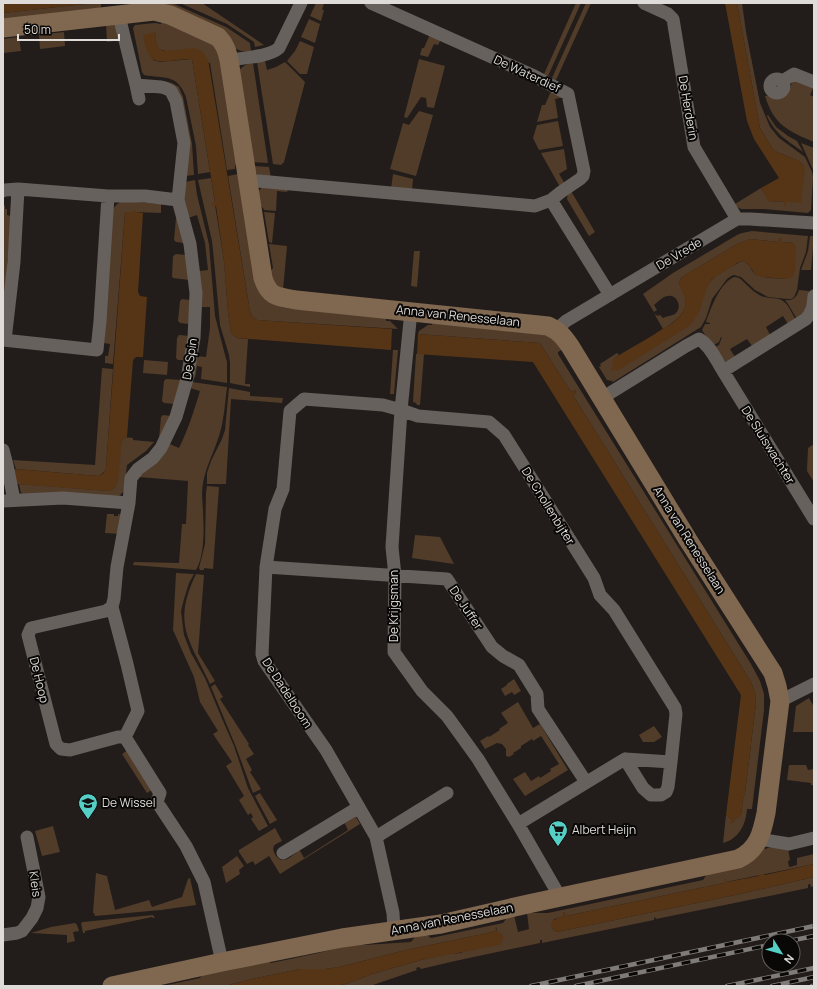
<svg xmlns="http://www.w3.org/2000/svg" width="817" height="989" font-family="Manrope,sans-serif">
<rect width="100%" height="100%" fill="#221d1a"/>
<path fill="#513c2a" d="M94,3H101V7L99,10L3,21V13Z
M162,3H172L226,27L250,43L251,52C246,52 242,52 237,49L234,50L162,5Z
M180,3H202L264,45L255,47L254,42L227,24Z
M316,3H324L322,10H324L321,21L310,16Z
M576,3H581L548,76L544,74Z
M586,3H591L556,80L552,78Z
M737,3H742L746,32L760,103L770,127L779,138L805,157L812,172L813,177L811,210L808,213L764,209H741L737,207L735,204L761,188L769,201L784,202V205L804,170V166L799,161L777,152L772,148L760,128Z
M309,19L320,24L315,43L301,37Z
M163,20L207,39L219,51L238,164L235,165V169L227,170L210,63L166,51C156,50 156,41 155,32L153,60L160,62L192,59L210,172L198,174L196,146L186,97C177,73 164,79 144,75L142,72L133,28L135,25L155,23L161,24Z
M106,23L113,24L116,26L120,40L107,42Z
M64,32L65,46L40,49L39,35Z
M430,34L441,39L438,45L434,44L428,57L420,55L422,48H424Z
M19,37L21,51L3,53V39Z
M300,41L314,47L307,74H300L287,61L295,51Z
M419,59L445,66L434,108L427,107L426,98L421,97L407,118L404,117Z
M265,61L267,70L276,67L285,62L305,82L284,162L281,165L273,164L257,62Z
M253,63L268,163L252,162L238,70C241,69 241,68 244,66C247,64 250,63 253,63Z
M794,79L814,86L810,95L814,97V142C788,131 774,125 765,96C773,94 783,102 789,91C792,86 790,84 794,79Z
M163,81L172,83L179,87L183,97L192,144L194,175L185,176L188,138L163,82Z
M552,89L564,97L555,99L558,118L537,122L542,105H545Z
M419,111L433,115L416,176L390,169L403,123L409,125Z
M768,115L776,127L788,136L797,141L803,152C787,140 776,135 767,116Z
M558,121L563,146L539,150L533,138L537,125Z
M801,143L814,148V172Z
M564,149L567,169L559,174L565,184L560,187L541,153Z
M253,166L269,167L271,178C261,176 256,177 253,166Z
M238,174L276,305L284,308L386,317V321H390L398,329L257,320L252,316L250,311L228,176Z
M393,174L413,179L412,190L391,189Z
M211,178L215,203H212L215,205L224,261L228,312L231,333L237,338L248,339L245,384H250V387L230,383V363L229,355L220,325L214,260L212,241L198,180Z
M195,180L197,195L209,244L215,316L225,355L227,362V383L201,379L202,367L197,366L195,378L193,377L197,356L206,357L210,328V307H200L199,271L208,270L205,243L197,215L188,218L183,204L185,182Z
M262,187L288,190L287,192L277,191L276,211L264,210L263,208L259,204L258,192Z
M571,191L595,232L589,236L567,199L568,193Z
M124,201L161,204V213L135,212L133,210V212H125L113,364L105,363V356H108L110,344L104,343L113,209C116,205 118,202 124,201Z
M3,204L5,206V209H7V215L11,216L3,322Z
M264,212L275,213L272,243L269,242Z
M176,218H177L184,243L176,242L174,240Z
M752,231L808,236L806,252L800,268L797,290L794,297L791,299H788L768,297L755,290L741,277L734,275L731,276L727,279L712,299L706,318L701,327L613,382L612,381L607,380L599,367L601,366L600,364L617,353L619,355L613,359L699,312C702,302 704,290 710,282C714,276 736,263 743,261C751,265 749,267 754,273C760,279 778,278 787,279L794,243L782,242L780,238L779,242L750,239L737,244L682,277C676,284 683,290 685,297C689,312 674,322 663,329L655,315L656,314L657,316L660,315L663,318C667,316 671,316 675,314C683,308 677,294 668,296C663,296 658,302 654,305L657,310L654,312L643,294L673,273L737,235L742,233Z
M810,236H814L811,270H801L808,251Z
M269,244L287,246L283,290L275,283L270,272L273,268Z
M414,251H420L417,287L411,286Z
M176,254L186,255L189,280L173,278L172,276L173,256Z
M734,277C741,277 743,282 749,287C753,291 759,296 765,297C771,299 778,297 783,301C789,305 792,314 796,320L788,324L783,316L766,327L770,335L752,346L747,339L730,349L735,357L725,362L713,348L719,345L722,337H721L719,342L712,346L702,330L705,324H710V323L706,322C711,308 719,284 734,277Z
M799,290L809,291L808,308L797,319L788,304L785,300C793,301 797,297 799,290Z
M182,299L190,300L189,324L180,323L178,321L180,301Z
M433,321L547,333L563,349L558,352V354L751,664L760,681L764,694V710L752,809H747C746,824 739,839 723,843L726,815L731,819L733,823L734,820L741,815L743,799L745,793L756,703L755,692L751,682L573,395L576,392L575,390L571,392L540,343L418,334L419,331L428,325H432Z
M179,335L189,336L185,360H178L176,358L177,338Z
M393,350H398L394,394H390Z
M416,354H424L420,405H417L416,403L413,402Z
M144,360L168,362L167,375L143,373Z
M102,368L113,369L106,468L105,471L99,476L16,469L13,460L95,465Z
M166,379L182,380L175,404L164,403L162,401L164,381Z
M192,382L227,387C225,403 224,421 219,436C213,455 202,473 202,494C203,515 207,551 196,570L133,565L134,562L179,563L182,524H186L188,481L139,477L170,444L179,448C188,430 194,411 200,391L190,388Z
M229,388L250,392V396L283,398L282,403L231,399L226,484H207V473L211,461L222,439L225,430Z
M163,415L171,416L159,439L161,417Z
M124,437L133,438V440L154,442L146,451L127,465L124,491L119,496L23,494L21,493L19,484L110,491L122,441Z
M814,444V482L807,471L808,448Z
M207,486L219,487L213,569L204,568V570H200L199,568L205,544L206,493Z
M107,514H114V516H118V514L122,515V534L105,533Z
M415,535L440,537L454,564L412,558Z
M176,573L194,574L189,583L184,599L181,611L184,635L191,653L205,678L223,721L234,746L248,788L268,826L259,831L251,819L253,817L251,813L248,815L239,800L244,796L226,766L232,762L213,734L218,731L200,702L194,677L173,630Z
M196,574L204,575L198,653L215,681L210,684C189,639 172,624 196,574Z
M514,679L521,691L514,695L512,692L505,696L501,689L507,685V684Z
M215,684L223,697L220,699L249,744L248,745L254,754L246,759L252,770L250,772L261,789L253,793L251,788L236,747L211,687Z
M809,698L814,707V732H793L796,706Z
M518,702L533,728L540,724L568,770L525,796L513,779L525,772L531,781L539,776L540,778L551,771L550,769L559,764L541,736L533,741L532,739L521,746V748L513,753L514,754L509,757L506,756V749L502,744L497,743L485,749L480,741L488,736L489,737L500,730L499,729L508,723L501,713Z
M654,726L662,737L654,742H643L639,735Z
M128,750L153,789L147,793L122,754Z
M789,765H806L808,770L814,769V785H811V783L787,780Z
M260,793L277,820L270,824L255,796Z
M351,817H356L360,824L280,874L269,856L255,865L253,861L247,864L239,852V850L275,828L282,841C280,842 275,844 274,846C271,851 278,861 283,860C288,860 293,855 297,852V850L299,849L304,858L348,830L344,822Z
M53,826L60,852L42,856L35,831Z
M774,846L788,849L790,860L788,861L789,867L797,865V858L814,854V864L726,882L725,879H724V883L566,916V912H563L564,916L554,919C551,925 550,928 557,932L740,894L814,877V886L811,887L810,884H809L808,885V888L656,919L655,917L654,918V920L542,943V940H540V943L455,961L421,969L419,967L416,968L417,970L414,971L370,986H332L346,984L372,974L421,960L448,954L461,953L497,931L496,927L495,931L488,933L406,950L339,967L325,969H300L252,979L225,986H163L200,978L204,972L266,960L271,963C300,957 330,951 360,942L364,945L411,942L415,937L427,935L431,938L503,923L506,919L514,915L518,932L529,929L527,913H548L703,880L707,874L764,848L765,849Z
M237,856L244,866L239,870L240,874L226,883L222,867Z
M96,873L107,876L115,910L149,900L152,907L182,897L188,879L190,878L196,905L161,910L95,916L94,913H93Z
M153,915L155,918H153L152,917L85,931V933H83L81,923L83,922Z
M75,923L77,925L79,931L73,932L75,941L67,943V935L31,933L51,927Z"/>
<path fill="#563517" d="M3,3H94L3,13Z
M725,3H737L760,128L772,148L777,152L799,161L804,166L805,170L801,203L786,202V206H784V202L768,201L761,188L779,178L754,139L747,121Z
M155,32C156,39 156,47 163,51L195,48L202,51L208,59L250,311L252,316L257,320L392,329L391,350L237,338L231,333L228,312L224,261L216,206H212V203L215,202L192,59C163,59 149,73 143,35Z
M133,210H135L136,212L143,213L138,292L140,296L147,297L143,357H136L133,360L127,437H124L122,441L118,482C116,488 113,491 107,491L3,483V468L99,476C103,474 105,472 106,468L125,212H133Z
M780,238H782V242L794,243L796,246L795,271L792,277L787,279L761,277L755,274L748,264L743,261L737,263L711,280L707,288L699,312L691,325L619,370L617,371L615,369L612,371L611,369L614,367L612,364L613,359C630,348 648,339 664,328C669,325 673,323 677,319C681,315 684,311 685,306C688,294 674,286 682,277L737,244L750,239L779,242Z
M418,334L540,343L571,392L575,390L576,392L573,395L751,682L755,692L756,703L745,793L743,799L741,816L734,820L733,823H730L731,819L726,815L741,695L533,362L417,354Z
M814,864V877L740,894L557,932C544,924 555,918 564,916L563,912H566V916L724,883V879H725L727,882L759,876L760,874H763L765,875Z
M496,927V930L501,933L504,938L500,945L421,960L372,974L346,984L332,986H225L252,979L300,969H325L339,967L406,950L488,933L495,931L494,928Z"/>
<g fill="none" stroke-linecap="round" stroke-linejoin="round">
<path stroke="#66615d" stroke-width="13" d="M644,3L668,14L673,19L694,147L737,219
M119,16L136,85L161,87L165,88L171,91L176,101L184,143L178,200L190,244L196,293L194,338L187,379L176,417L161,448L153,458L138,469L131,478L129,503
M229,60C243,58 269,57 279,48L301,3
M770 86a7 7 0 1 1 14 0a7 7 0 1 1-14 0Z
M782,81L794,74L814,82
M136,85L139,99
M247,180L535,206L551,200L561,192L580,179L583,176L584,171L568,94L534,76L371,3
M3,191L5,190L18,189L108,196H145L178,200
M551,200L610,295
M411,311L401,410L392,547L395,576L394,652L422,691L447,716L478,759L518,824L560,897
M556,330L566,321L737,219H750L814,223
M3,340L97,350L100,321L108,196
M5,340L14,262L18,189
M723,371L806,319C813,311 813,306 814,296
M602,398L686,346L699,339C710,345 716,360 723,371L814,519
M3,450L7,465L14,500
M3,501L63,498L129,503L117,567L114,599L112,607L127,664L138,711L125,737
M266,567L447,579L492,647L503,656L519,665L537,694L538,709L586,782
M112,607L106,611L31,628L28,635L56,744L61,749L70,750L118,737H125
M780,701L814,684
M125,737L160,793L157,802L186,846L204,882L222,962
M625,759L643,788L651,795H661L666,792L668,787L671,762
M376,837L447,793
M759,839L789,844L814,838
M283,853L359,807
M394,931L393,913L376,837L326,750L264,661L262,654L266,567L275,509L283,489L290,411L304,399L383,405L401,410L418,416L489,422L504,435L594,578L600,595L614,610L675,708L676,714L671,762L625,759L518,824
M3,935L17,933L22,931L32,918L37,908L39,897L27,837"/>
<path stroke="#806750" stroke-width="19" d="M3,28L154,11L170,15L218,37C225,44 227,51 229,60L263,278C269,297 278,297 296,300L548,326C559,331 563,336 570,346L688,540L773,673L777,686L780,701L766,813C762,833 758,850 738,859L528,904L441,924L342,938L222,962L112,986"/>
<defs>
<path id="rail" d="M789,941L814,936
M531,986L814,926
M576,986L769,945
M727,986L814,968
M772,986L814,977
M812,986H814"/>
</defs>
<use href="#rail" stroke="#7f7b78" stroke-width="4.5"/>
<use href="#rail" stroke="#0a0807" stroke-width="3" stroke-dasharray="9" stroke-linecap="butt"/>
</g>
<defs>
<symbol id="school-pin" viewBox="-11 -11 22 30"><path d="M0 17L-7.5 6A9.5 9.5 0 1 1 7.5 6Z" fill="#55cec5" stroke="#0a0807"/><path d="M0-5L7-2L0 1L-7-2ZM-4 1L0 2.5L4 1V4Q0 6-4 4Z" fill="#111"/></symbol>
<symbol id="supermarket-pin" viewBox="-11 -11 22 30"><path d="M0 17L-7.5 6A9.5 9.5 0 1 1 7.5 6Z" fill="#55cec5" stroke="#0a0807"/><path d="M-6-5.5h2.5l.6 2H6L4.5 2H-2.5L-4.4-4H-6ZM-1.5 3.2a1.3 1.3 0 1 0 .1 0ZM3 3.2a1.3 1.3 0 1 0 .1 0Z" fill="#111"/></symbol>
</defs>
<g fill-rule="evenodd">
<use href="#school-pin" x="77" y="792" width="22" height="30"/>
<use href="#supermarket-pin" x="547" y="819" width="22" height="30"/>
</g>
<g text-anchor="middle" stroke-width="4" stroke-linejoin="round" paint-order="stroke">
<g font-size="12" fill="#dedbd8" stroke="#0a0807">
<text transform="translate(527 74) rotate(25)" y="4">De Waterdief</text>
<text transform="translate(688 108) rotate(80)" y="4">De Herderin</text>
<text transform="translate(679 254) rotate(-31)" y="4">De Vrede</text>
<text transform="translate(458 316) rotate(6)" y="4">Anna van Renesselaan</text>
<text transform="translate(190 359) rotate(-81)" y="4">De Spin</text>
<text transform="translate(768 445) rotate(58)" y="4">De Sluiswachter</text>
<text transform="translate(548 506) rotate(58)" y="4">De Cnollenbijter</text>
<text transform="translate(689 540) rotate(58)" y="4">Anna van Renesselaan</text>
<text transform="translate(394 606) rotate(-90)" y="4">De Krijgsman</text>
<text transform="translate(466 608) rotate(56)" y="4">De Juffer</text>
<text transform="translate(39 680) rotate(76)" y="4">De Hoop</text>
<text transform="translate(287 693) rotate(57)" y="4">De Dadelboom</text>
<text transform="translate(35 884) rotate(82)" y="4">Kleis</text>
<text transform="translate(452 919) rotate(-11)" y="4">Anna van Renesselaan</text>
</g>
<g font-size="12" fill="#dedbd8" stroke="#0a0807" text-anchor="start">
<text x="102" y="807">De Wissel</text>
<text x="572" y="834">Albert Heijn</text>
</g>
</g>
<rect width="817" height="989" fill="none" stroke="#dedbd8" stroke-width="8"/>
<g transform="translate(781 953) rotate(127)"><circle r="19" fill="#0a0807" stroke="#5f5c5b"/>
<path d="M0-3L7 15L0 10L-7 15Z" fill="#55cec5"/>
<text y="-6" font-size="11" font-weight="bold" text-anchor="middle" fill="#dedbd8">N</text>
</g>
<path d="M18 34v6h101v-6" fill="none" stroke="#dedbd8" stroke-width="2"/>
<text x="24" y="34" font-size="12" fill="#dedbd8" stroke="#0a0807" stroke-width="3" paint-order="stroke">50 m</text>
</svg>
